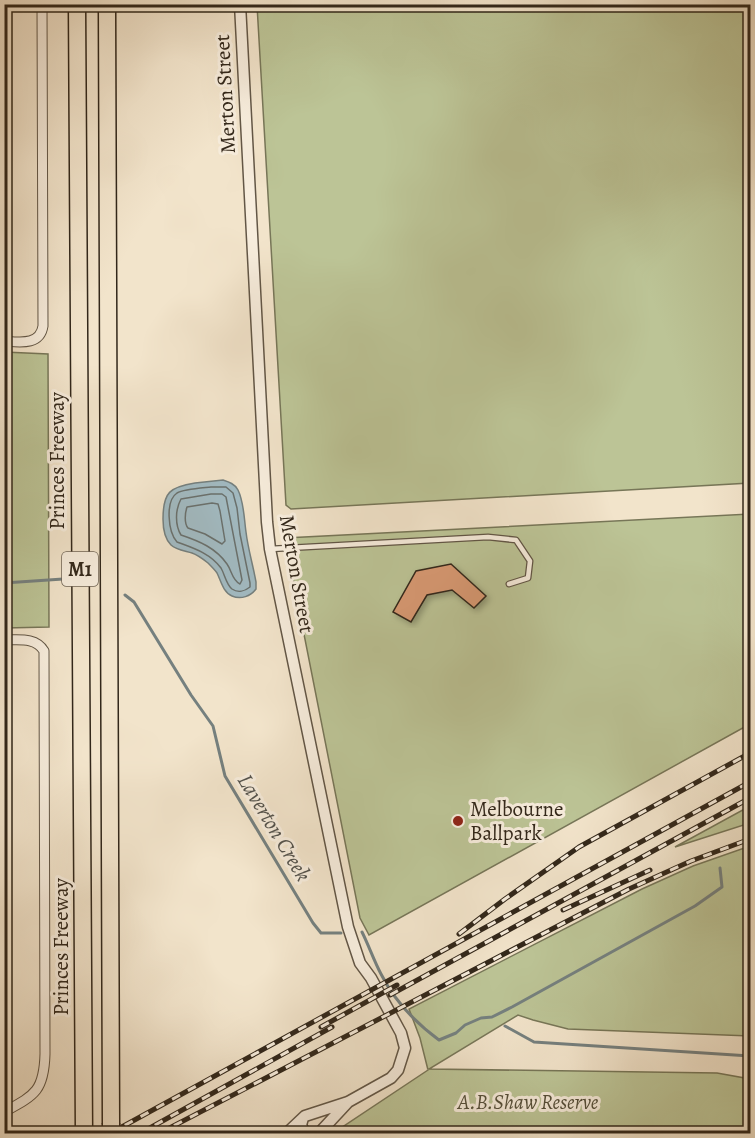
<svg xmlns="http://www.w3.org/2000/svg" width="755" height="1138" font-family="Alegreya,serif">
<defs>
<filter id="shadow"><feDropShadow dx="3" dy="3" stdDeviation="3" flood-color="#0004"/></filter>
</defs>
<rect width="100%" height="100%" fill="#f2e4cb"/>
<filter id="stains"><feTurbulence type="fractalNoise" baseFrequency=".00333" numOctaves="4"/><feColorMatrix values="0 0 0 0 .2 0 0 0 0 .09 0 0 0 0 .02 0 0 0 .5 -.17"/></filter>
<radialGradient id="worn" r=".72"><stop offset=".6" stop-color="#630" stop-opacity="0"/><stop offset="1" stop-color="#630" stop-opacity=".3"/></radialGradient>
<path fill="#bcc496" stroke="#777658" stroke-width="1.5" d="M257,5H750V483L291,509L286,505Z
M4,352L48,354L49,627L5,628Z
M750,514V724L369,935L360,918L285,538Z
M750,806V823L675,847Z
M750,846V1036L568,1029L533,1020L518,1015L429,1069L717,1073L750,1079V1133H335V1132L428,1070L420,1038L409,1009L642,889L693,866Z"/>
<path fill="#a2bbc3" stroke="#75807f" stroke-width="1.5" d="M223,480C229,482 235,484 238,490C244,502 244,518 246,532C248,549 253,565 256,582V589C251,596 241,600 232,596C223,592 221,581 217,573C215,570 211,566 208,563C203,559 198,555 192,553C186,551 176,550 171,545C164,538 163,527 163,519C163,492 170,487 195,483C204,482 213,481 223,480Z"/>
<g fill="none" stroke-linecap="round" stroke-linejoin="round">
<path stroke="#6a716e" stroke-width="1.5" d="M211,487H226L233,493L237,508L240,534L250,583V587C245,591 238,593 232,589C226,584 225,575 221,568C210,553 193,548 177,542C168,532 165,501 177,493C184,489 202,488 211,487Z
M211,494H222L226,497L242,580L240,584C232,580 232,571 227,564C216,548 199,541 181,535C175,525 175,510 181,499Z
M212,503L218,504L220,511L225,541L222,544L205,534L188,528C184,523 185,513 187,507Z"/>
<path stroke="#75807f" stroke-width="3" d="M4,583L63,579
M125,595L134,602L191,695L213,726L225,776L313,923L321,933H341
M362,932C369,946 374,961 381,974C394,1000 416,1023 439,1040L456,1033L465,1025L481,1018L492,1017L512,1007L695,906L722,887L720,868
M505,1026L534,1042L750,1056"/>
</g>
<path fill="#d89973" stroke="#32271a" stroke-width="1.5" filter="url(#shadow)" d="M451,564L486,596L474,608L452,590L427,595L411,622L393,612L416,571Z"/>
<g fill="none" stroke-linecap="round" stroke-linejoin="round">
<defs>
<path id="service" d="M270,549L488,537L516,540L530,561L528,578L509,584"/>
<path id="minor" d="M4,341C19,342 40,346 43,326L42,4
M4,640C19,640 36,637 44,651L45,1054C44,1091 35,1095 4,1112"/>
<path id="tertiary" d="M240,4L267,522L270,549L348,927L360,963L371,978L401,1033L405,1048L398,1070L391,1078L348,1102L305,1116L286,1134
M303,1118L301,1125L305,1134
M322,1130L348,1102"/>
<path id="motorway" d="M77,4L84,1134
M107,4L111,1123"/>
</defs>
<use href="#service" stroke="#625646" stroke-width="7"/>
<use href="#minor" stroke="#625646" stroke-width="11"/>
<use href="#tertiary" stroke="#625646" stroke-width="13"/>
<use href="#motorway" stroke="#32271a" stroke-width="19"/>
<use href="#service" stroke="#f7eddd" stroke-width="4.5"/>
<use href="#minor" stroke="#f7eddd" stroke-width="9"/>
<use href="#tertiary" stroke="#f7eddd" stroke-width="10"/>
<use href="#motorway" stroke="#f2e4cb" stroke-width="16"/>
<defs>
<path id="rail" d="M563,910L650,870
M459,934L505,899L579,847L750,753
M390,995L750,798
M321,1027L397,985
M109,1134L750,782
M139,1134L332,1027
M158,1134L629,889L691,861L750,839"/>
</defs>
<use href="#rail" stroke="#32271a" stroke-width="5"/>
<use href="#rail" stroke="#f7eddd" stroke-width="3" stroke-dasharray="9" stroke-linecap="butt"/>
<defs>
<path id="motorway-bridge" d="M111,1123V1134"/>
</defs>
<use href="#motorway-bridge" stroke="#32271a" stroke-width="19" stroke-linecap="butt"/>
<use href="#motorway-bridge" stroke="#f2e4cb" stroke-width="16"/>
</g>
<circle fill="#8f2418" stroke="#f7eddd" stroke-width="2" cx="458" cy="821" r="6"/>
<g text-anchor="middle" stroke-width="6" stroke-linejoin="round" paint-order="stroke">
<rect fill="#f7eddd" stroke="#6d6254" stroke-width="1.5" x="62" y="552" width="36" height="34" rx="4.5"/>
<g font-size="20" font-weight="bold" fill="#32271a">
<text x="80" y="576">M1</text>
</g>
<g font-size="21" fill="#32271a" stroke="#f7eddd">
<text transform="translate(225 94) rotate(-93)" y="7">Merton Street</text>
<text transform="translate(57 461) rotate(-90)" y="7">Princes Freeway</text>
<text transform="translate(297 574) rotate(80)" y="7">Merton Street</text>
<text transform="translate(61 947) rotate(-90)" y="7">Princes Freeway</text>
</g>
<g font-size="21" fill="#32271a" stroke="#f7eddd" text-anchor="start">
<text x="470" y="816">Melbourne<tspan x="470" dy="24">Ballpark</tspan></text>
</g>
<g font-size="21" font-style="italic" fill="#544e39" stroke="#f7eddd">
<text x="528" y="1109">A.B.Shaw Reserve</text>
</g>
<g font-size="22" font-style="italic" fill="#54534d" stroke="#f7eddd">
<text transform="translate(275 827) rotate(59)" y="8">Laverton Creek</text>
</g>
</g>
<rect width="755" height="1138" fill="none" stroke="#f2e4cb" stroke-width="24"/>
<rect x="6" y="6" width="743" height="1126" fill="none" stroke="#32271a" stroke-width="3"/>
<rect x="12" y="12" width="731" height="1114" fill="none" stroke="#32271a" stroke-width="1.5"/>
<rect width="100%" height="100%" filter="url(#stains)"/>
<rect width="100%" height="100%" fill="url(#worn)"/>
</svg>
